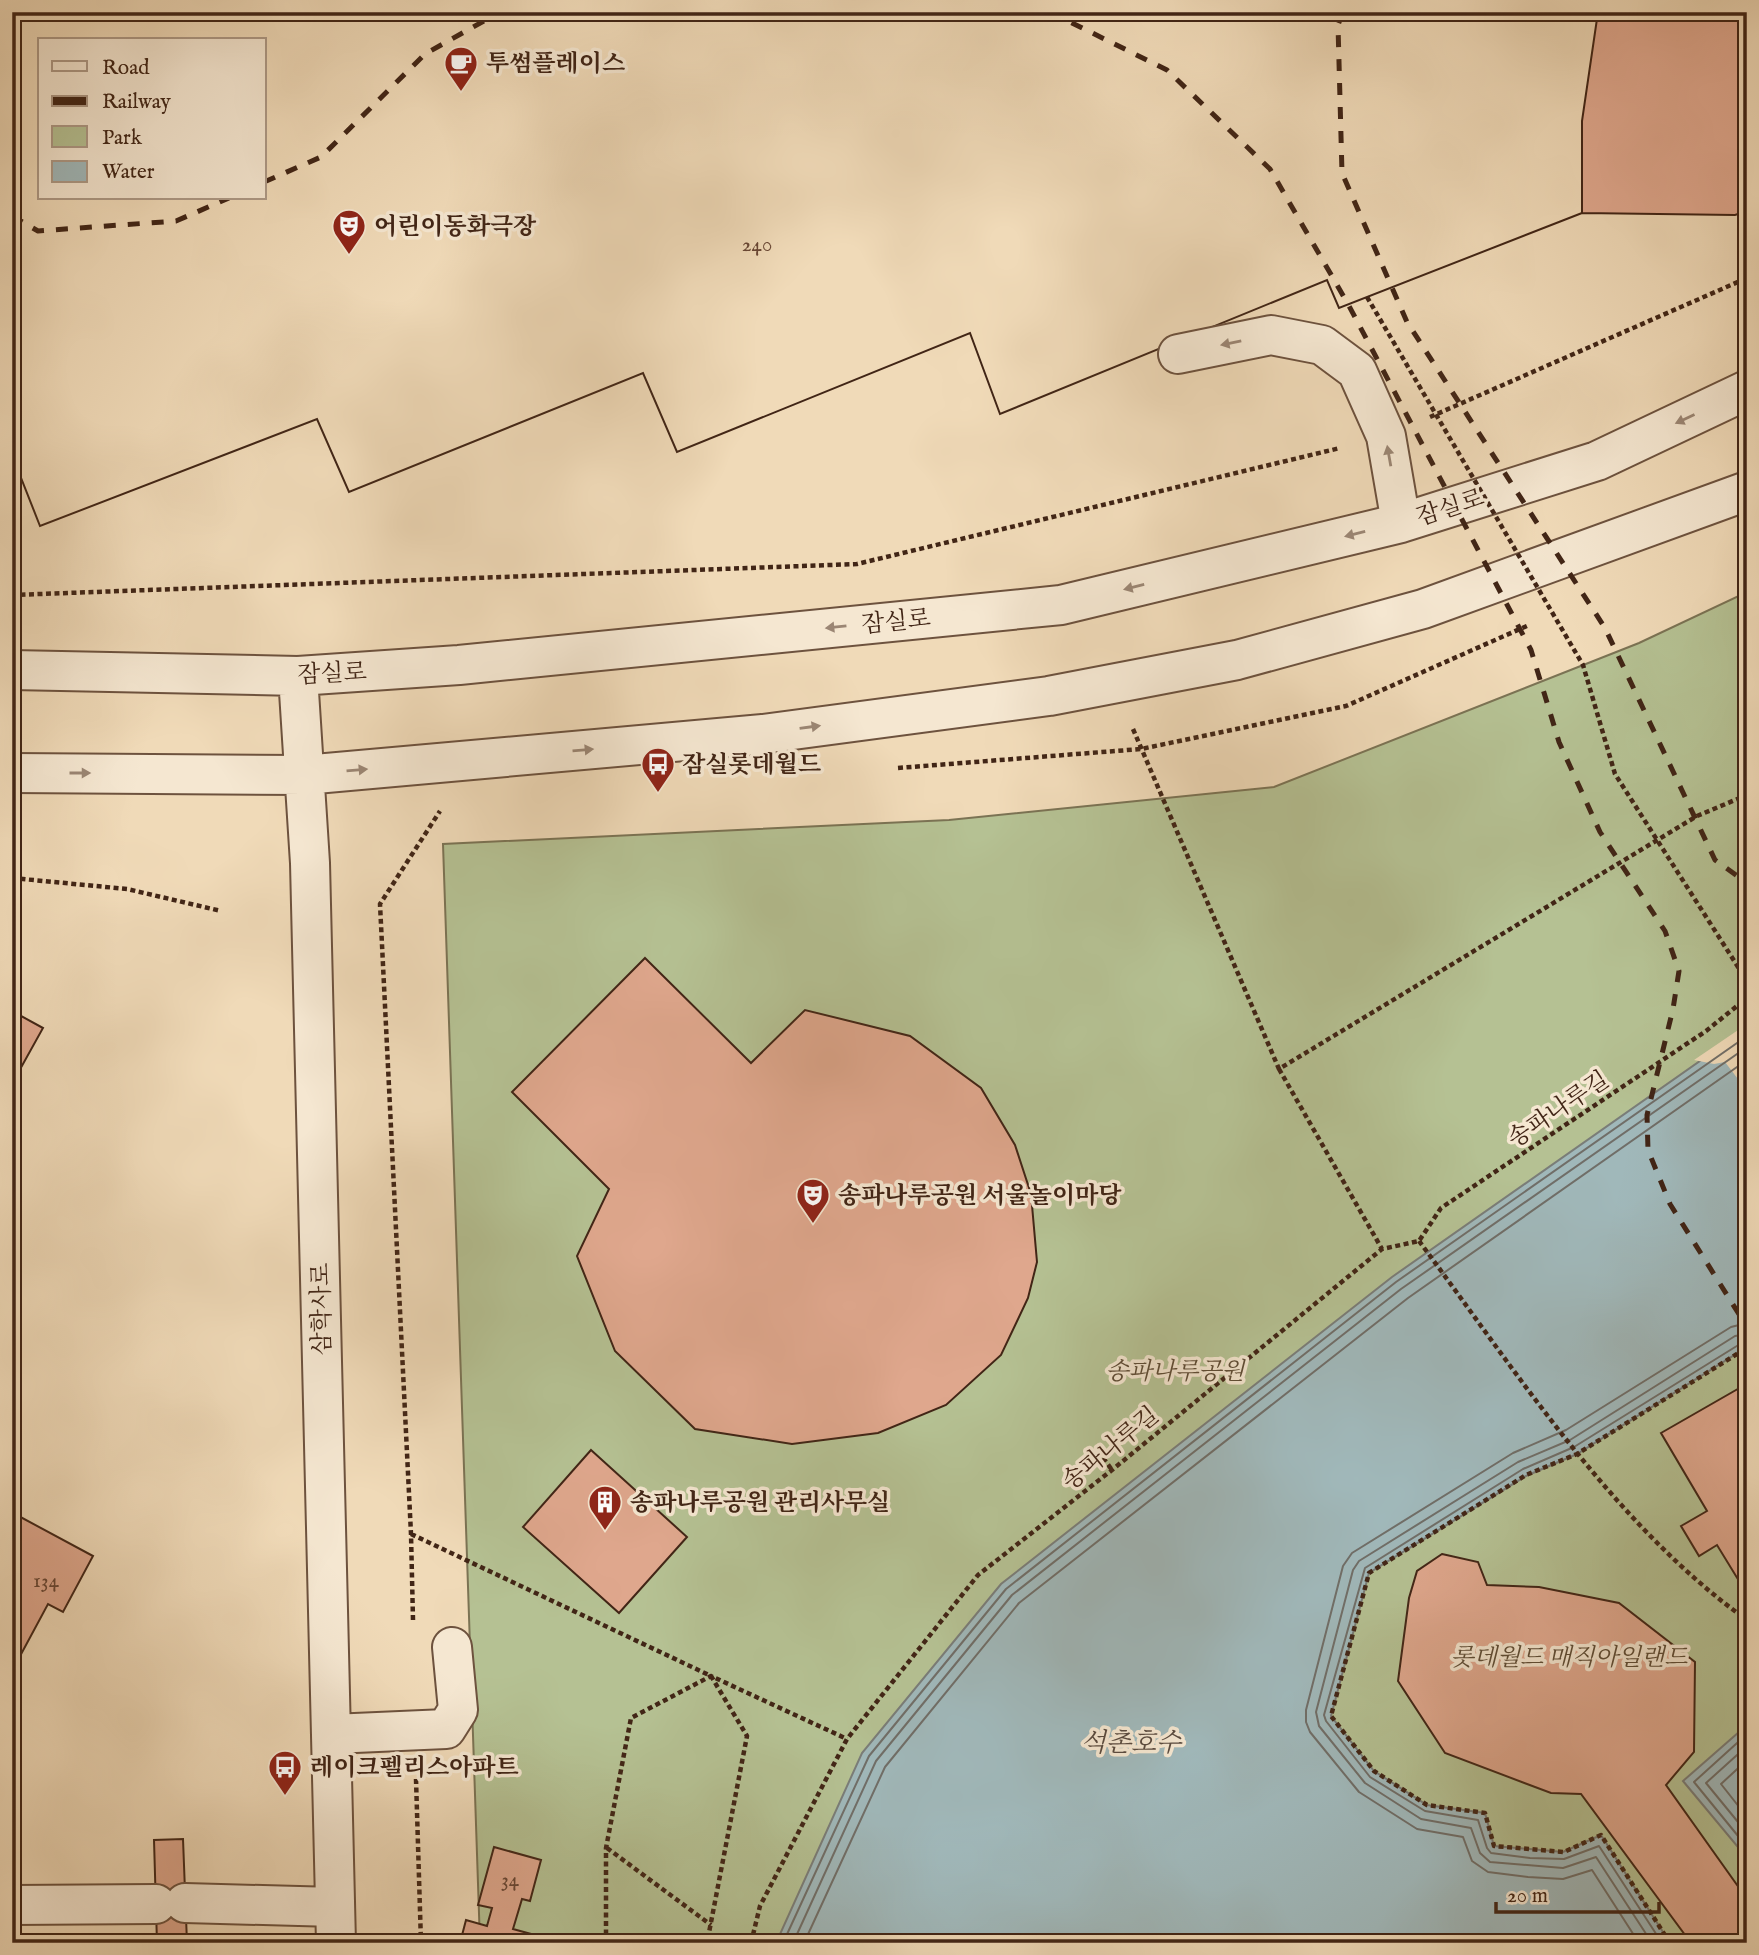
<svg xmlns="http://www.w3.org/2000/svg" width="1759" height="1955" font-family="'IM FELL English','Noto Serif KR',serif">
<rect width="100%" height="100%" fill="#f0dab8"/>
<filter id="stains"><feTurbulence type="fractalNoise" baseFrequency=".00286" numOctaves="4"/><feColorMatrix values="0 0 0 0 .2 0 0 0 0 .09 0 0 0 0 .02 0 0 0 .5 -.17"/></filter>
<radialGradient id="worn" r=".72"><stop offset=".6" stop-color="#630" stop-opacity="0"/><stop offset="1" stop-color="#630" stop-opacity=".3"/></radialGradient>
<path fill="#b5c193" stroke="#7b7354" stroke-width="2" d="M1747,592V1943H480L443,844L949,820L1274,787L1639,643Z"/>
<path fill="#a0b8ba" stroke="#7a7d78" stroke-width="2" d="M1747,1028V1351L1744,1349L1577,1454L1526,1476L1369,1573L1331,1716L1374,1771L1427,1805L1485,1813L1494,1846L1563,1852L1601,1835L1670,1943H776L862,1753L1001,1584L1392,1277Z
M1747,1725V1858L1683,1781Z"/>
<path fill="#f0dab8" d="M1747,1024V1091L1725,1062L1714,1064L1694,1060Z"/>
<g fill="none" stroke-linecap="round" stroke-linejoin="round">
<path stroke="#706e68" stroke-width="2" d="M1747,1734L1694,1782L1747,1847
M1747,1746L1706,1783L1747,1833
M1747,1760L1721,1784L1747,1817
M783,1943L869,1756L1006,1589L1396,1282L1747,1036
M793,1943L876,1761L1012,1595L1401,1289L1747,1047
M804,1943L885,1767L1019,1603L1408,1298L1747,1060
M1639,1943L1592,1870L1563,1879L1528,1877L1488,1872L1472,1861L1463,1837L1417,1829L1359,1792L1310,1732L1306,1722V1710L1343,1566L1352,1553L1513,1453L1566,1430L1731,1327L1747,1323
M1652,1943L1596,1857L1563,1868L1490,1862L1480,1853L1471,1828L1421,1819L1365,1783L1319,1726L1316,1712L1353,1570L1359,1561L1518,1462L1570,1440L1735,1336L1747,1334
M1662,1943L1599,1846L1564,1859L1530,1858L1491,1853L1487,1848L1478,1820L1425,1811L1370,1777L1326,1721L1324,1715L1365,1568L1523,1469L1574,1447L1740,1344L1747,1343"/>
</g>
<path fill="#dfa78d" stroke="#412516" stroke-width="2" fill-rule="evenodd" d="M12,12H1747V211L1735,215L1582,213L1339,308L1327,280L1000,414L970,333L677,452L643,373L349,492L317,419L40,526L12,455ZM40,40H264V198H40Z
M12,12H1598L1582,121V213L1339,308L1327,280L1000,414L970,333L677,452L643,373L349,492L317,419L40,526L12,455ZM40,40H264V198H40Z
M645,958L751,1063L805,1010L910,1036L981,1088L1015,1145L1031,1194L1037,1262L1028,1298L1001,1355L946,1405L878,1433L792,1444L695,1429L615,1351L577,1256L609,1189L512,1092Z
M12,1011L43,1028L13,1082H12Z
M1743,1386L1747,1392V1594L1717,1545L1699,1556L1681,1526L1707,1511L1661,1433Z
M591,1450L687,1537L619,1613L523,1527Z
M13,1513L93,1556L63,1612L48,1604L12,1671Z
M1442,1554L1478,1562L1487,1585L1539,1587L1619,1603L1695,1662L1694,1752L1666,1785L1747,1899V1943H1691L1581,1794L1551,1793L1445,1753L1398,1681L1409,1598L1417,1571Z
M183,1839L187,1943H157L154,1840Z
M494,1847L541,1860L530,1901L522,1899L513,1929L553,1940L552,1943H460L466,1920L487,1926L492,1908L478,1905Z"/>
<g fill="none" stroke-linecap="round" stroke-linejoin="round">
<defs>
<path id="minor" d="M1178,354L1271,335L1322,345L1357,371L1386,436L1401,523
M12,670L298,676L459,665L1061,605L1401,523L1597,461L1747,390
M298,676L310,863L336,1943
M12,773L304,775L763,734L1049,696L1237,660L1423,609L1747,491
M332,1734L446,1729L458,1710L452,1647
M185,1903L335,1907
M12,1905L156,1904"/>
</defs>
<use href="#minor" stroke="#6d523e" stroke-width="42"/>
<path stroke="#412516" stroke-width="4.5" stroke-dasharray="5 3.5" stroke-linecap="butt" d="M1430,417L1747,278
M12,595L857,564L1340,448
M1133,729L1279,1069L1697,816L1747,795
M898,768L1141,749L1346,706L1529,625
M12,878L127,889L221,911
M1279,1069L1382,1249
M1419,1241C1516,1371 1614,1525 1747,1620
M1098,1451L1112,1470
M411,1534L711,1676L747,1736L707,1943
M413,1620L411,1534L380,904L440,811
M416,1779L421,1943
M607,1848L711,1925
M606,1943V1848L631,1718L711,1676L847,1739
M751,1943L760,1906L847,1739L978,1575L1112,1470L1382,1249L1419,1241L1441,1208L1706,1031L1747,998
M1670,1943L1601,1835L1564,1852L1494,1846L1485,1813L1427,1805L1374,1771L1331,1716L1369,1573L1526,1475L1577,1454L1745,1349L1747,1351"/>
<use href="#minor" stroke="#f5e7d1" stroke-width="38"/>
<path stroke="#412516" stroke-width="5" stroke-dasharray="12 12" stroke-linecap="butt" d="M1050,12L1167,70L1270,169L1348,304L1531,650L1559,742L1600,832L1665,931L1679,971L1673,1009L1647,1115L1648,1150L1670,1204L1747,1327
M1343,12L1338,25L1342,173L1407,322L1605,628L1715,860L1747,883
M264,182L321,157L425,54L500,12
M12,216L38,231L176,221L229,198"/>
<path stroke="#412516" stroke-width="4.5" stroke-dasharray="5 3.5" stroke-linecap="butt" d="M1367,297L1583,665L1615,774L1747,981"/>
</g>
<defs><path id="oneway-solid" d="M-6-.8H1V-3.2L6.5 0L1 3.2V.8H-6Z" transform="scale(1.75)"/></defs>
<g fill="#9b8674">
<use href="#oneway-solid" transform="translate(1231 343) rotate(168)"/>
<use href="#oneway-solid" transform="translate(1685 419) rotate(155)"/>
<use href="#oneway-solid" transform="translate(1389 456) rotate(-100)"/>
<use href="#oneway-solid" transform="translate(1355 534) rotate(166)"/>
<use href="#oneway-solid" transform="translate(1134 587) rotate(166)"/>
<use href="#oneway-solid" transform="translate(836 627) rotate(174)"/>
<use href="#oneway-solid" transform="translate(810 727) rotate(-8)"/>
<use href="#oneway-solid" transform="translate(583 750) rotate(-5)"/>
<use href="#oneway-solid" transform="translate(357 770) rotate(-5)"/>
<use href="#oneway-solid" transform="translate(80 773)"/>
</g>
<defs>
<symbol id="cafe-pin" viewBox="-11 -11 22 30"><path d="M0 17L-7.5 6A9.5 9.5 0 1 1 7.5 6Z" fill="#8f2418" stroke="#f5e7d1"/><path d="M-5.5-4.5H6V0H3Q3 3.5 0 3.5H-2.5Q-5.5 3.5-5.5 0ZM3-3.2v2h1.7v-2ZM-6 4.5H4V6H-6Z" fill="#fff"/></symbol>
<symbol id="theatre-pin" viewBox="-11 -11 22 30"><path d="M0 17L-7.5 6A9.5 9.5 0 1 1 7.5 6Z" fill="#8f2418" stroke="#f5e7d1"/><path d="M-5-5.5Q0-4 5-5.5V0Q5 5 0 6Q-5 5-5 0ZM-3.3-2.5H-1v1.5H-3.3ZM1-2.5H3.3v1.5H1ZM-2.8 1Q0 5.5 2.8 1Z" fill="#fff"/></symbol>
<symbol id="bus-pin" viewBox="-11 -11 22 30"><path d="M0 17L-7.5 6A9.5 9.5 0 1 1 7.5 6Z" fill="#8f2418" stroke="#f5e7d1"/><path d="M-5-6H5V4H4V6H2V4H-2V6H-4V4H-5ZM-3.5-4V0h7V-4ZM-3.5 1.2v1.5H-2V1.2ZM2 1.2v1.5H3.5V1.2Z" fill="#fff"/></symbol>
<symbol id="building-pin" viewBox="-11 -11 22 30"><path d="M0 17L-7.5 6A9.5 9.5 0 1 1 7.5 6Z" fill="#8f2418" stroke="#f5e7d1"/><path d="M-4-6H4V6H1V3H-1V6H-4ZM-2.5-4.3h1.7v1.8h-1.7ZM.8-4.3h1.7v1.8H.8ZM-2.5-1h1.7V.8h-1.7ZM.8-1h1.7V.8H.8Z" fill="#fff"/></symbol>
</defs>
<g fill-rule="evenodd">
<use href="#cafe-pin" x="442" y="44" width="38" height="52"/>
<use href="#theatre-pin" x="330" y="207" width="38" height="52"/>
<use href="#bus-pin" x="639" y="745" width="38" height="52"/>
<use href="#theatre-pin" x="794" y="1176" width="38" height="52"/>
<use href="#building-pin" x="586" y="1483" width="38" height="52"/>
<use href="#bus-pin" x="266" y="1748" width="38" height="52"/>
</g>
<g text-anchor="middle" stroke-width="7" stroke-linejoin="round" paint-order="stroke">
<g font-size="21" fill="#684634">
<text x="757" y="251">240</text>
<text x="46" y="1587">134</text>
<text x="510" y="1886">34</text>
</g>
<g font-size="24" font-weight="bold" fill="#412516" stroke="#f5e7d1" text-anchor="start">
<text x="486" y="71">투썸플레이스</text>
<text x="374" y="234">어린이동화극장</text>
<text x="682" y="772">잠실롯데월드</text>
<text x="838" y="1203">송파나루공원 서울놀이마당</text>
<text x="630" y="1510">송파나루공원 관리사무실</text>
<text x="310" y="1775">레이크펠리스아파트</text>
</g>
<g font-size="24" fill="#412516" stroke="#f5e7d1">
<text transform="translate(1450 507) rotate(-18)" y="8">잠실로</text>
<text transform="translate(896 621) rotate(-6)" y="8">잠실로</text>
<text transform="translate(332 673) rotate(-3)" y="8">잠실로</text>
<text transform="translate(1558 1109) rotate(-34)" y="8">송파나루길</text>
<text transform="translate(321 1309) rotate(-91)" y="8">삼학사로</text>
<text transform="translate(1110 1448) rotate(-39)" y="8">송파나루길</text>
</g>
<g font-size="24" font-style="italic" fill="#5e4c35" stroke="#f5e7d1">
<text x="1175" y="1379">송파나루공원</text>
<text x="1569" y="1665">롯데월드 매직아일랜드</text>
</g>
<g font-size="26" font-style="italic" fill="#594a3f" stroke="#f5e7d1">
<text x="1131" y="1751">석촌호수</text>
</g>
</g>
<rect width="1759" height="1955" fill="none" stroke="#f0dab8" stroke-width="42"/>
<rect x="14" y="14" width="1731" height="1927" fill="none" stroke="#412516" stroke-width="3.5"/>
<rect x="21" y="21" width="1717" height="1913" fill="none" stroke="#412516" stroke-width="2"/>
<rect x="38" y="38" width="228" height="161" fill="#f5e7d1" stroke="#ad9986" stroke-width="2"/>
<rect x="52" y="61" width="35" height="10" fill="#f5e7d1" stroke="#ad9986" stroke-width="2"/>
<text x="102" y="74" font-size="21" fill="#412516">Road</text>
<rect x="52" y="96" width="35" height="10" fill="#412516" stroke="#ad9986" stroke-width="2"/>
<text x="102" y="108" font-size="21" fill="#412516">Railway</text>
<rect x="52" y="126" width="35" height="21" fill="#b5c193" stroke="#ad9986" stroke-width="2"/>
<text x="102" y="144" font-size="21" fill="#412516">Park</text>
<rect x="52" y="161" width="35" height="21" fill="#a0b8ba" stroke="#ad9986" stroke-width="2"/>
<text x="102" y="178" font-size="21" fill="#412516">Water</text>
<path d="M1496 1902v10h163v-10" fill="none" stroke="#412516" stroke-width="3.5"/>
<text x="1507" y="1902" font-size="21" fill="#412516" stroke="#f5e7d1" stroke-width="5" paint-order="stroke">20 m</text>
<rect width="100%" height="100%" filter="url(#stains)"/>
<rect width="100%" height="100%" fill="url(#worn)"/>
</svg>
